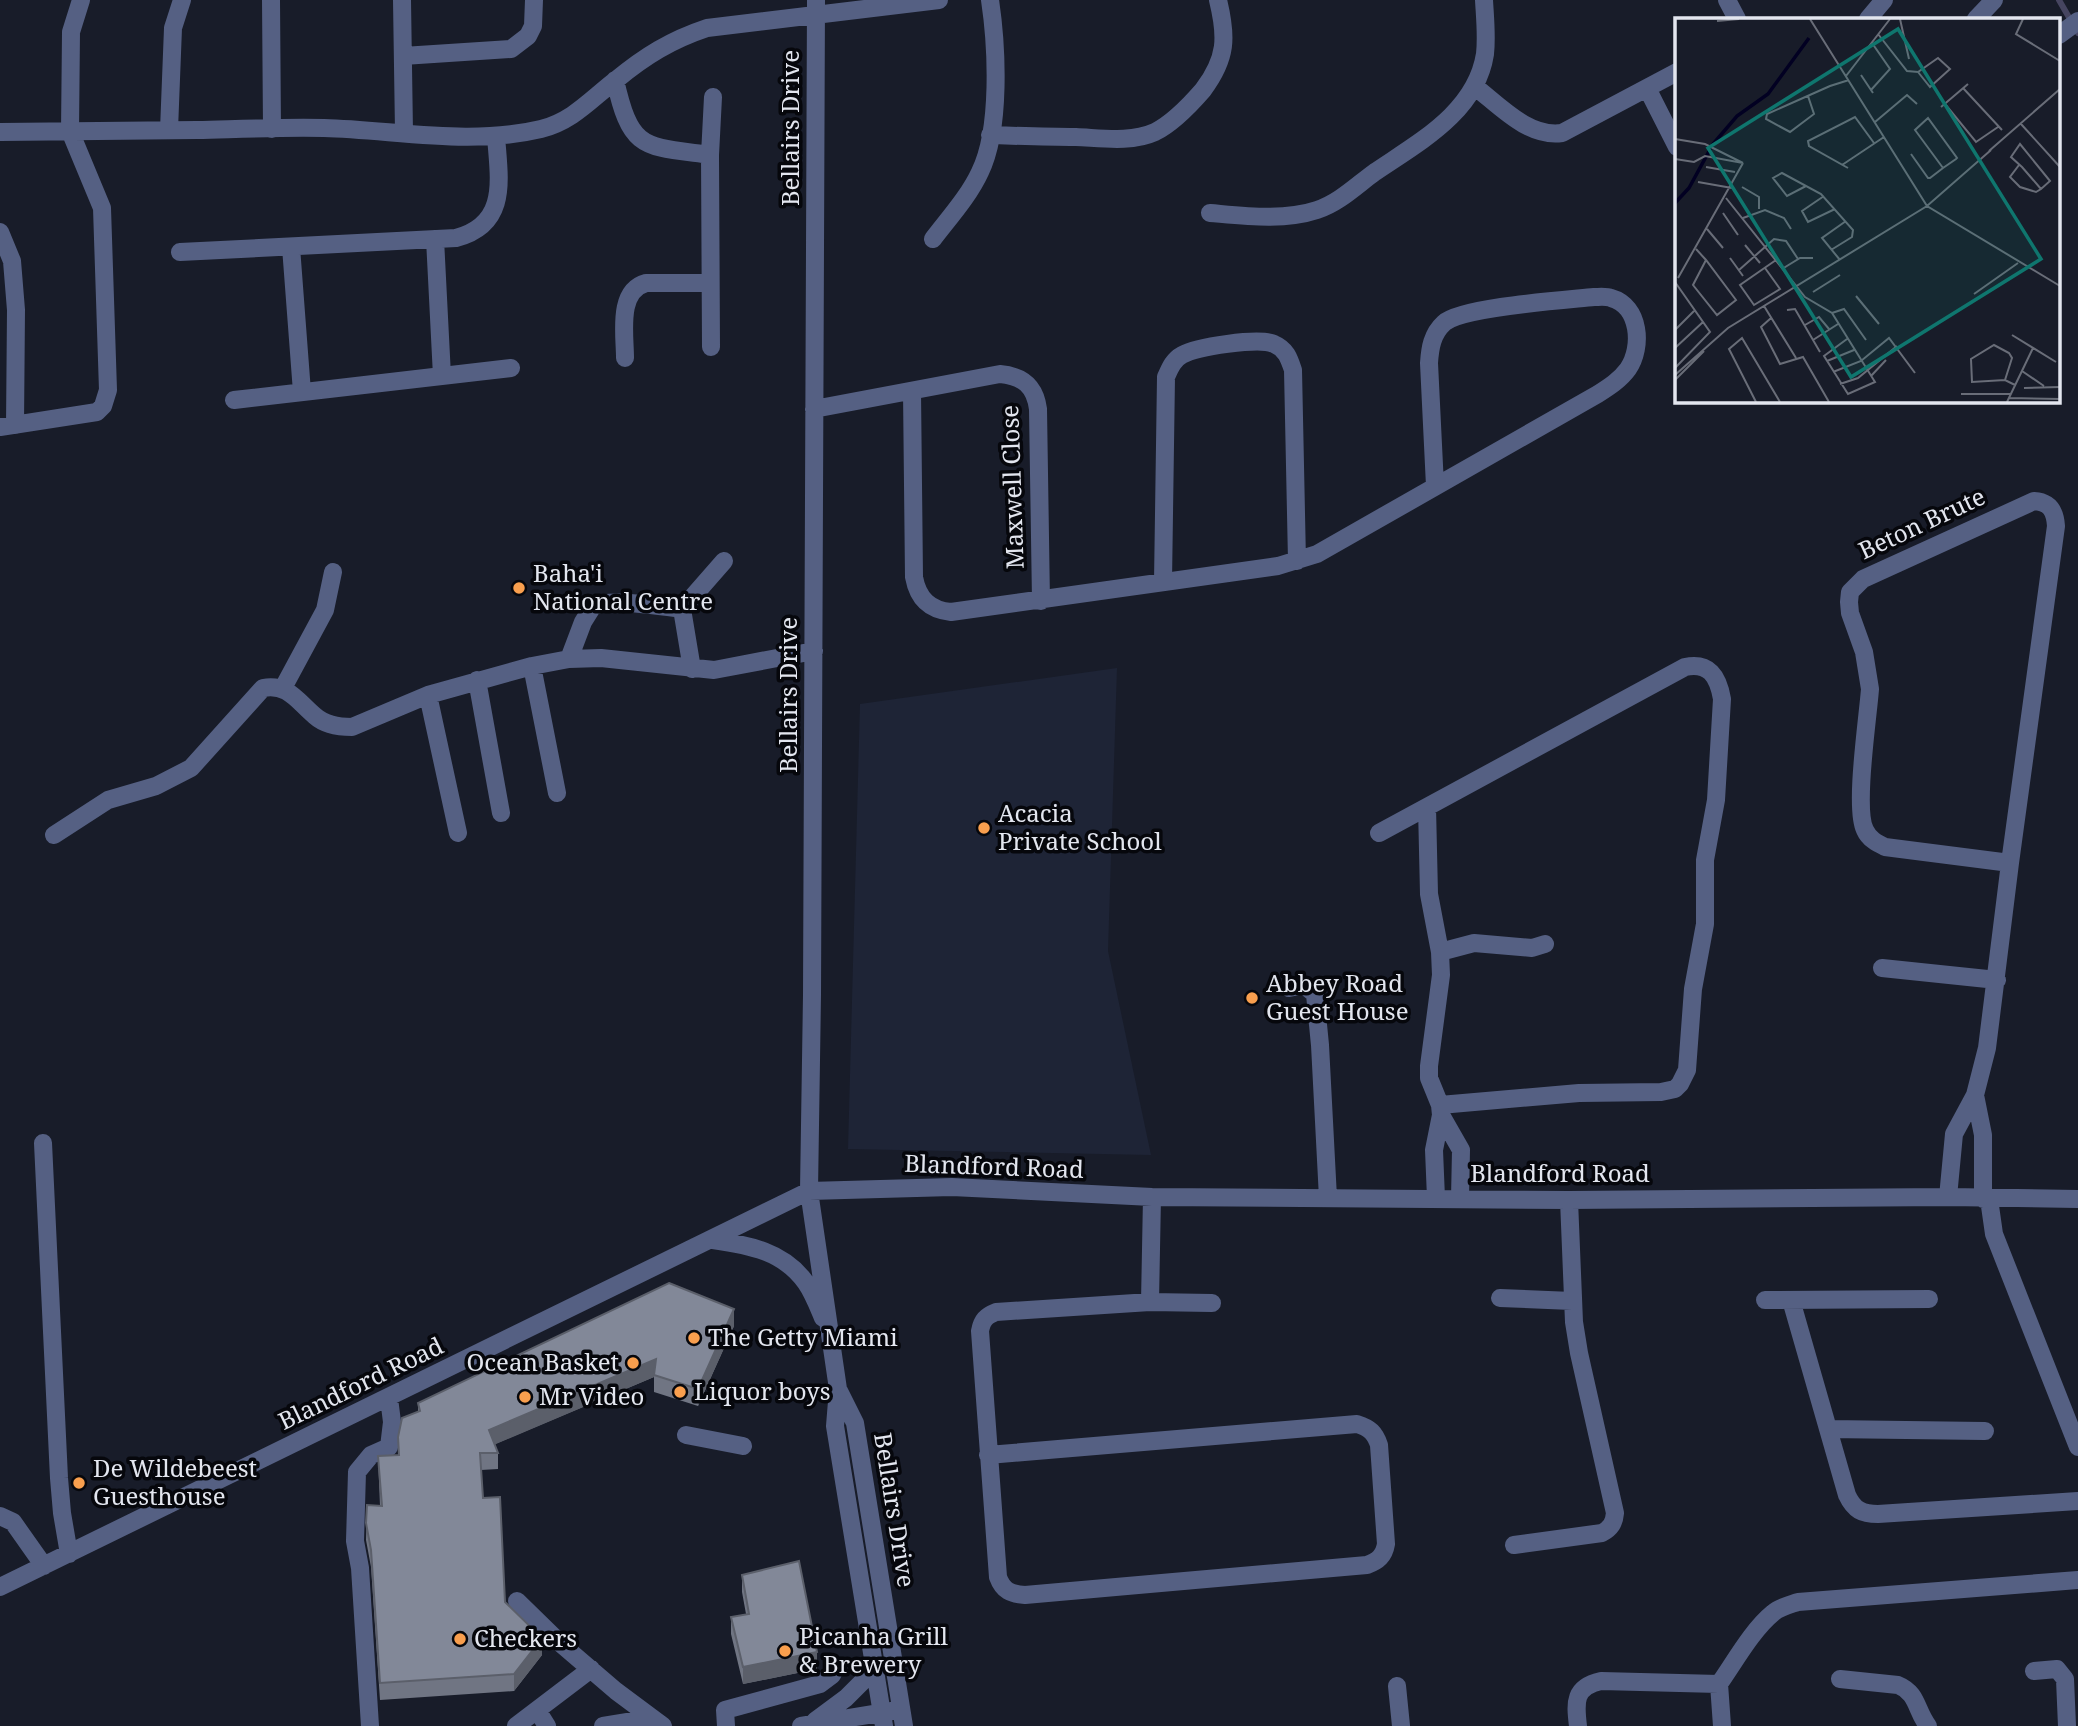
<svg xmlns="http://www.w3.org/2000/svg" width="2078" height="1726" font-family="'Noto Serif',serif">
<rect width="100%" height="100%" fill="#181c29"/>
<path fill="#1e2436" d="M1117,668L1108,951L1151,1155L848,1149L860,704Z"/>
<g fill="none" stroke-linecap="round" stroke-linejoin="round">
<path stroke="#464560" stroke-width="6" d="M2059,0L2078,33"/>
<path stroke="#556083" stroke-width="18" d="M271,0L272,129
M402,0L404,132
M816,0L812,995L809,1191L838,1389L835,1426L884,1726
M1727,0L1737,19
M1868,19L1884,0
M1976,19L1994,0
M2059,35L2078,21
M403,56L511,49L528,36L533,26L534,0
M615,80C631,151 643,146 710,155
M1474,86C1499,105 1528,138 1562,133L1677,72
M1647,88L1677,147
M169,130L173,28L182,0
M0,132C66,131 131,131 197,130C239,129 282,127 324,128C396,130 470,146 541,129C573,121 591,99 616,80C645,56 671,40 707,28L939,0
M990,135C1019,136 1047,137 1076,137C1101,138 1131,143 1155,132C1173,123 1190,105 1203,90C1227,58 1227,37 1218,0
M1210,213C1245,216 1284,221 1317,210C1339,203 1357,185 1375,172C1419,142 1476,112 1485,54C1487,36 1485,18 1484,0
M0,232L12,261L16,310L15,425
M435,239L442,376
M933,239C949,218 969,196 980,172C1001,129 997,47 990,0
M291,247L302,392
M180,252L456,238C509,224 499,179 496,136
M711,347L710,155L713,97
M625,358C625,334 617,291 646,283H710
M912,391L914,577C918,599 930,610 951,612L1278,566L1317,554L1598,394C1609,387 1620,380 1628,369C1643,347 1640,306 1611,298C1606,296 1599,297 1594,297C1565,300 1461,307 1444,323C1432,334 1430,348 1429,363L1435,486
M234,400L511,368
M814,409L1000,374C1023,376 1035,386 1038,409L1041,601
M0,427L97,412L103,406L108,390L102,208L70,131L71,32L81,0
M1163,582L1166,377C1170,368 1173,360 1182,355C1196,347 1259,337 1274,344C1286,349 1289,358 1293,370L1297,561
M682,609L724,561
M569,659L583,622L593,606C611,598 661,606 682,609L692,669
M532,666L557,793
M477,680L501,813
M283,688L325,610L333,572
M428,695L458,833
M1427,807L1429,894L1440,952L1441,975L1429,1066V1078L1440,1105L1441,1115L1434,1150L1436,1198
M1379,833L1685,667C1709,662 1718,676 1722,699L1716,800L1705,860V924L1693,989L1687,1070L1680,1084L1675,1089L1661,1092L1579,1093L1440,1105
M54,835L108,800L156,786L191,768L263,688C288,683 298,702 315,716C325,725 338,727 352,727L428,695L532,666L569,659L601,658L714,670L814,651
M1440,952L1474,943L1532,948L1545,944
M1882,968L1997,980
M1289,988L1304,985L1315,994L1320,1045L1328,1198
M1975,1095L1983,1135V1199
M1441,1115L1461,1150L1460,1198
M43,1143L59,1478L62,1513L69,1554
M1948,1197L1954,1134L1975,1095L1987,1048L2010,863L2056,526C2055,511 2050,502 2034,501L1863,579L1850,592L1849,602L1850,613L1864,652L1870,689C1868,717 1854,809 1865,830C1869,839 1877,843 1885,847L2010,863
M1989,1199L1994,1234L2078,1447
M713,1240C748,1245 784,1251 806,1283C813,1293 818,1306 823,1318
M1500,1298L1572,1301
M1765,1300L1929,1299
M1791,1300L1847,1495C1854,1510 1862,1514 1878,1514L2078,1501
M1150,1302L1152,1197
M839,1391L855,1423L904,1726
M1828,1429L1985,1431
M686,1435L743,1446
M988,1455L1357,1424C1370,1428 1375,1433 1379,1445L1386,1544C1384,1556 1378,1561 1367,1565L1025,1595C1011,1594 1003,1591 998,1577L980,1331C982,1320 986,1316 996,1312L1150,1302L1212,1303
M0,1516L13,1522L44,1566
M1514,1545L1602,1533C1611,1528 1614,1523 1615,1513L1579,1353L1574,1322L1569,1200
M0,1587L809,1191L952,1187L1152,1197L1569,1200L1948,1197L2078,1199
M517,1601L560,1643L616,1691L663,1726
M2034,1671L2057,1669L2065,1679L2067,1726
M1840,1679L1898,1685C1918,1693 1916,1711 1928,1726
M1397,1686L1401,1726
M537,1710L547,1726
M815,1721L846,1698L874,1670
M370,1726L360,1568L355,1541L357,1472L371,1455L389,1447L392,1422L389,1398
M516,1726L591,1669
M603,1726L652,1718
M726,1726L725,1710L820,1684L832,1675L836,1667
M801,1726L892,1711
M1578,1726C1575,1702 1574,1687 1601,1681L1719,1684
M1722,1726L1719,1684C1734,1663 1752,1630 1773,1613C1780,1607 1789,1605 1798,1602L2078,1580"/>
</g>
<path fill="#707583" d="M734,1326L698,1406L654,1392V1377L495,1444L498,1453V1469L481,1470L483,1498L505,1602L542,1655L514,1691L380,1700L371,1567L366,1540L367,1505L380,1506L378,1456L398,1455V1437L418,1412V1403Z
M742,1575L817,1669L743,1684L731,1634V1617L746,1614L742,1592Z"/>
<path fill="#5b5f6a" d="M734,1309V1326L698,1406V1389Z
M656,1359L654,1377L489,1447V1430Z
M542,1638V1655L514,1691V1674Z
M817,1652V1669L743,1684V1667Z"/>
<path fill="#828898" stroke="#5b5f6a" stroke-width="2" d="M669,1283L734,1309L698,1389L654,1375L656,1359L489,1430L498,1453H480L483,1498L500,1497L505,1602L542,1638L514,1674L380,1683L371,1550L366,1523L367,1505L382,1506L378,1456L399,1455L398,1437L402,1418L420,1411L418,1403Z
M799,1561L817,1652L743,1667L731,1617L749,1614L742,1575Z"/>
<g fill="#f99f4e" stroke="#06070c" stroke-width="2.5">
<circle cx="519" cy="588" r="7"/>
<circle cx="984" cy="828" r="7"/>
<circle cx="1252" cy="998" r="7"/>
<circle cx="694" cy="1338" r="7"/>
<circle cx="633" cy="1363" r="7"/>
<circle cx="680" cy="1392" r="7"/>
<circle cx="525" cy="1397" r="7"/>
<circle cx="79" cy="1483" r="7"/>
<circle cx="460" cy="1639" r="7"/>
<circle cx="785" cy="1651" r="7"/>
</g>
<g text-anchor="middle" stroke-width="7" stroke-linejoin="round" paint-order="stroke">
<g font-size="24" fill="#e3e6ef" stroke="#06070c">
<text transform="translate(791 128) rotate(-90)" y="8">Bellairs Drive</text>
<text transform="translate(1013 487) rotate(-92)" y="8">Maxwell Close</text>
<text transform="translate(1922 524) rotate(-25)" y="8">Beton Brute</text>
<text transform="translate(789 695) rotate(-90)" y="8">Bellairs Drive</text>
<text transform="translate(994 1167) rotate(2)" y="8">Blandford Road</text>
<text x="1560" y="1182">Blandford Road</text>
<text transform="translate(361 1384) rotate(-26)" y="8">Blandford Road</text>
<text transform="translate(894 1510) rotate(81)" y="8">Bellairs Drive</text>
</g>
<g font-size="24" fill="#e3e6ef" stroke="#06070c" text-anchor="start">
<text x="533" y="582">Baha'i<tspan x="533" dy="28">National Centre</tspan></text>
<text x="998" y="822">Acacia<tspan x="998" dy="28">Private School</tspan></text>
<text x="1266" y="992">Abbey Road<tspan x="1266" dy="28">Guest House</tspan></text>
<text x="708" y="1346">The Getty Miami</text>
<text x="619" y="1371" text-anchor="end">Ocean Basket</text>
<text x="694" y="1400">Liquor boys</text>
<text x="539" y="1405">Mr Video</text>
<text x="93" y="1477">De Wildebeest<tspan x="93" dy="28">Guesthouse</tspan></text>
<text x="799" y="1645">Picanha Grill<tspan x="799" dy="28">&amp; Brewery</tspan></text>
<text x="474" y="1647">Checkers</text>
</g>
</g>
<g transform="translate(1675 18)">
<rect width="385" height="385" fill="#181c29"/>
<path fill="none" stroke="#020022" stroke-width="3.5" d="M0,185L14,170L38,126L62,98L93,76L134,20"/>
<path fill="none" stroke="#696d78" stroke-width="2" d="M135,1L252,188L385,268M225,1L234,41M348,1L341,16L385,43M42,3L64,1M203,16L232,53L243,54L263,40L275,51L255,69L243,54M186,57L198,75M171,58L215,1M288,70L327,112M196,72L215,51L197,25M133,78L139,96L115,114L91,101L92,96L155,68L174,62M270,86L301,124L323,109M266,89L293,66M200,104L232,77L242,86M346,106L385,149M0,121L30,126L68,145M314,133L385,71M236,136L253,160H255L268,150L281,141L282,140L253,100L240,112L268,150M0,141L19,144L30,138L68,145M167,147L209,119M344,147L335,159L345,169L361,174L366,171L375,163L345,126L336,139L347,149L366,171M31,149L60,154M173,150L134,128L133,123L180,99L199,125M23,164L57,170M131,168L112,178L98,160L107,155L146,176L178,212L177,219L156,232M67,169L84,179V191M149,178L127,193L133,204L160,191M51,180L130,279L157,295L200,364L173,376L149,338L172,321M48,195L63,217M68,200L90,192L109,200L116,211M32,211L48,230M70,227L85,245M21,231L31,242L61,282L42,297L18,267L31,242M55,240L68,258M165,242L147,220L171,203M90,250L105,271L79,287L65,267L101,242M107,251L125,240H138M64,252L99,221L111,223L123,241M3,260L68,145M0,264L35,314L0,350M138,274L165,257M299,276L343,245M181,278L204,306M89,288L121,340M112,292L120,291L145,334M157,295L169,291L191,322M96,300L86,309L105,346L128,339L154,384M130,307L144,299L154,311M0,312L19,293M337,317L381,344M138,322L163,306M0,330L28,304M152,343L179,332M347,353L369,368M158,354L186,343L214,320L240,355M0,357L53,310L252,188L316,132M196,358L211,342M0,362L29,333M330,362L337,340L334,335L319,327L296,341L297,364L330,362L340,367M165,366L183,360L222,328M349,370L385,369M286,376H336M334,380L385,381M81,384L54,331L67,320L105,384M332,384L358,330"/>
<path fill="#0f766e" fill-opacity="0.15" stroke="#0f766e" stroke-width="3.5" d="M223,11L366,241L176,359L33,130Z"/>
<rect width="385" height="385" fill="none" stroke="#e3e6ef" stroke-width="3.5"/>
</g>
</svg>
